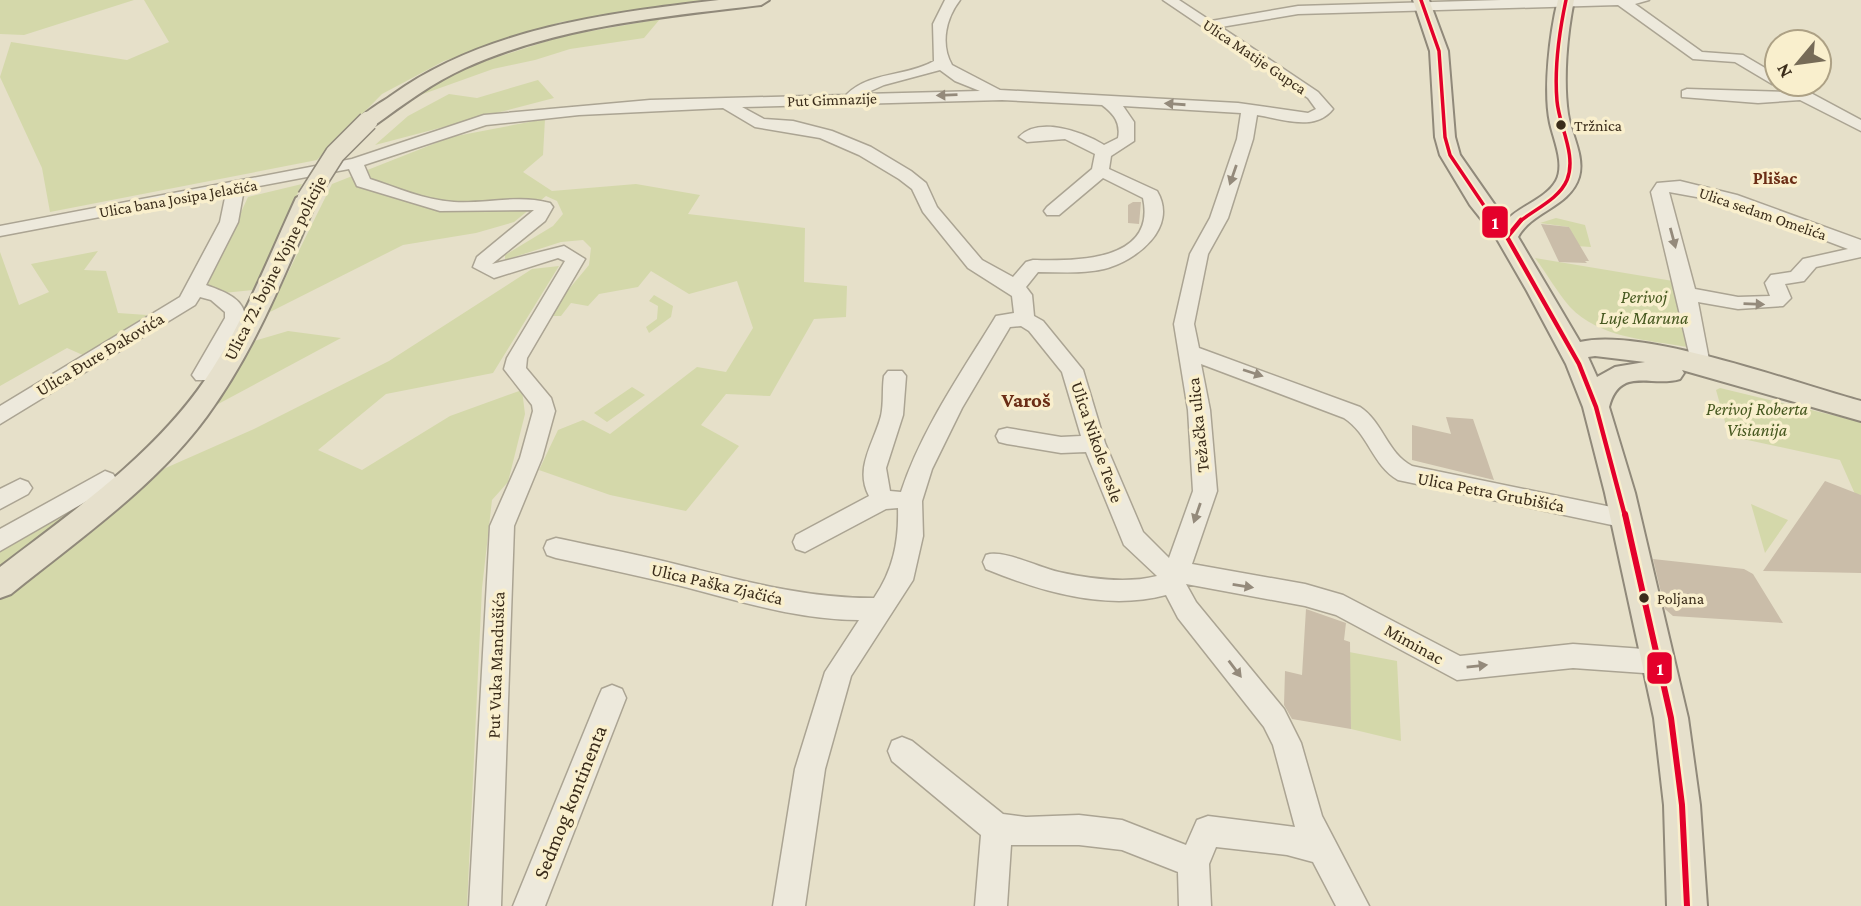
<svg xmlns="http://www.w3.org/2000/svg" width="1861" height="906" font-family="'Crimson Pro',serif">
<rect width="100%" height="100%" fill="#e6e0c9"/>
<path fill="#d4d8aa" d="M0,0H134L24,35L0,34Z
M144,0H724L561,22L444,61L382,94L317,160L50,212L42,168L0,77L11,42L127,60L169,42Z
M660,19L644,38L570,49L535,60L493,69L412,98L448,73L563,36Z
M538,80L554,98L375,145L408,116L449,94L477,98Z
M545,119L543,155L523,172L552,191L636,184L700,195L688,214L805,228L804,282L847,286L846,317L814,319L770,396L726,394L701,425L739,446L686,511L610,495L539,470L558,430L583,420L610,434L697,367L726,372L753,328L737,281L689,294L651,271L638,287L599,294L588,306L571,303L561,316H551L554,307L589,265L591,248L583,240L561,242L505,260V255L553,226L563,214L557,201L546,196L514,222L476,233L403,245L268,313L332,184L451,137Z
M302,184L253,290L203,295L248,197Z
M1556,218L1585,225L1591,247L1577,246L1569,227L1540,223Z
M98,251L84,270L106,271L118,313L147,315L85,356L67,348L0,386V252L19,305L49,292L31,264Z
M1535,258L1673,281L1687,347C1648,340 1599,338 1570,307C1557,292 1547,274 1535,258Z
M559,266L493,373L386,394L318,450L362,470L450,416L522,390L525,414L508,482L492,500L482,588L467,906H0V600L96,529L152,474L254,429L389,361L532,269Z
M654,295L673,306L671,317L649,333L646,327L657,319L658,306L649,301Z
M288,331L341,338L207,410L251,342Z
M632,387L645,395L607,422L594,413Z
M1720,388L1861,422V495L1855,494L1840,460L1729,436L1716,390Z
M76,503L80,509L0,569V545Z
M1751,504L1788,520L1765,553Z
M1349,652L1397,661L1401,741L1351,729Z"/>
<path fill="#cabda9" d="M1133,202H1141L1139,224L1128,223V205Z
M1541,224L1569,227L1589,261H1585L1587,263L1559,262Z
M1446,417L1473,419L1494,480L1412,460V425L1451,434Z
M1825,481L1861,495V573L1763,571Z
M1653,559L1744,569L1753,574L1783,623L1673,616L1665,609Z
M1306,609L1346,623L1344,640L1350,642L1351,729L1292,719L1284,705L1285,671L1302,675Z"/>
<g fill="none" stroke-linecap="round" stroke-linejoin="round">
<defs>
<path id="minor" d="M945,0H960C946,18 940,44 952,65L1000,90L1238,103L1308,113L1316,109L1308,98L1163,0H1179L1211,21L1298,6L1501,0H1649L1635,4L1702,52L1743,55L1777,75V84H1794L1861,120V131L1800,100L1758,103L1682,97V91L1687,89L1785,92L1780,87L1782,84H1772L1735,62L1693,59L1618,5L1298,14L1221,27L1318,92L1333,109C1315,132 1282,119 1257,115L1253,139L1228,218L1208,254L1194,324L1199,348L1360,407C1383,422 1387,453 1412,466L1626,510L1635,512L1638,519L1635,526L1626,528L1398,480C1372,465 1369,434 1344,418L1201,364L1210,410L1217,491L1192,564L1305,584L1343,595L1460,656L1573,644L1658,650L1668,654L1671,662L1668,670L1658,674L1573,668L1457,680L1336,615L1305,606L1186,584L1196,602L1284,709L1301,743L1322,816L1369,906H1336L1313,862L1287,855L1216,847L1209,864L1211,906H1179L1178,872L1122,850L1079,845H1011L1007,906H975L981,835L892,761L888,751L892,741L902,737L912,741L1003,814L1026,817L1079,815L1122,820L1186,845L1197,820L1208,816L1295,827L1273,745L1264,727L1178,618L1166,595C1106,611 1042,592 986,569L983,562L986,555C1003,549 1040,568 1059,572C1091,579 1126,584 1157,576L1124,545L1086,452L1061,453L1007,444L999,442L996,436L999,430L1007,428L1061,437L1081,436L1062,372L1029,331L1021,326L1010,327L962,408L932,469L922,501L923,536L913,580L851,676L825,769L805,906H773L795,769L825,672L859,620C797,620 740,601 681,586C640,576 598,567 556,558L547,555L544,548L547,541L556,538C598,547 641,555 683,566C748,582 806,598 874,598C893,570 899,542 898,508L886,509L805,552L796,549L793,542L796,535L869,496C854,468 874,443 881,416C884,403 882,389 884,376L888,371H902L906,376L903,415L886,468L890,491L901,492C921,431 959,376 993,321L996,316L1014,313L1012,296L968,268L923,212L912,189L899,179L859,155L820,138L755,127L723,108L579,115L486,125L364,165L370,179C398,188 424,200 454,202C487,204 517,194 550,203L553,207L545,221L492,264L564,246L585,259L527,358L526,368L551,398L555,411L542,458L514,526L501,906H469L490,526L520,458L533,411L532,405L504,369L507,358L565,261L558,258L494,278L473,267L477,257L534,210L440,211L357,186L349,169L244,189L238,222L206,285C222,291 245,298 245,318L210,380H196L192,375L225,318V312L211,300L200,297L195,305L0,424V406L180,297L220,222L226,193L0,236V226L352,159L484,115L650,100L846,95C870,71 906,77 934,61L933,24ZM940,70L955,81L980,91L864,94L884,85ZM1002,100L1102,105C1114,114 1121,123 1118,138L1104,145C1083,132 1039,116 1019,137L1027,142L1065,139L1095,154L1092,169L1047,207L1044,211L1047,215H1059L1103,178L1143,198C1157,262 1075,261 1033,260L1026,262L1013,277L982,260L937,207L926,183L911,171L871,147L832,131L793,121L764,119L742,107ZM1123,106L1241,113L1237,139L1210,218L1190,254L1174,324L1188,410L1193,491L1169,558L1143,532L1105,443L1083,370L1043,321L1034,316L1032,295L1026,287L1038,272C1060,272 1082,274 1104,269C1136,261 1179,228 1157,191L1109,169L1111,156L1134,141V122Z
M1680,181L1737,195L1861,240V257L1816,267L1804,281L1785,284L1791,298L1783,306L1738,309L1698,302L1710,365L1707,370H1693L1651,192L1657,183ZM1669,192L1724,202L1848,249L1803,259L1791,272L1771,275L1765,283L1770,296L1738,297L1695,289Z
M105,471L113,474L117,480L113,486L0,551V529Z
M20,479L28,482L32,488L28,494L0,509V489Z
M612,685L622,689L626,698L545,906H513L598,698L602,689Z"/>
<path id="major" d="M719,0H769L761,5C661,17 558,26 465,68C432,83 404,104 375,125L368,127L358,121C366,110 381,103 392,95C485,28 608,13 719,0Z
M1413,0H1429L1448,51L1455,137L1460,155L1506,221C1519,206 1546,199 1556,181C1565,164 1554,141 1550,123C1543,91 1550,32 1558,0H1574C1567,34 1563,79 1568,114C1571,134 1585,156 1579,177C1570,207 1532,211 1518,237L1580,342C1643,327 1794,383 1861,401V421L1682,370L1684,373L1680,379C1652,388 1620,365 1609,407L1635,493L1688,718L1700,805L1707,906H1667L1664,805L1654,718L1605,493L1583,407L1566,364L1527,291L1497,239L1470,205L1440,155L1435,137L1430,51ZM1595,356L1645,362L1615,367L1597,377L1588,357Z
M307,192L318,198C285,273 256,349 207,416C155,487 79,539 11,594L0,598V567C73,511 152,457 205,380C243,324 268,259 296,198Z"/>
</defs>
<use href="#minor" stroke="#aba493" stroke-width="3"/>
<use href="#major" stroke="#90897a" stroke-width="4"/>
<use href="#minor" fill="#ede9dc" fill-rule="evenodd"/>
<use href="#major" fill="#e6e0cc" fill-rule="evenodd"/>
<defs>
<path id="major-bridge" d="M307,198L335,154L368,121"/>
</defs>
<use href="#major-bridge" stroke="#90897a" stroke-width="22" stroke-linecap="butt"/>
<use href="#major-bridge" stroke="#e6e0cc" stroke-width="19"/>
<defs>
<path id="bus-1-far2" d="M1421,0L1439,51L1445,137L1450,155L1495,222
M1519,222C1535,209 1559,199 1567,180C1577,155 1559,126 1557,101C1554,67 1559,33 1566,0"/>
<path id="bus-1-far1" d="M1493,220L1507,237L1579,364L1596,407L1625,516
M1507,237L1521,220"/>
<path id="bus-1" d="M1625,514L1671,718L1682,805L1687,906"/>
</defs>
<use href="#bus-1-far2" stroke="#f9efcd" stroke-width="7"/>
<use href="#bus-1-far1" stroke="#f9efcd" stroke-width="9"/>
<use href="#bus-1" stroke="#f9efcd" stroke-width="11"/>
<use href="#bus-1-far2" stroke="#e4002b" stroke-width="3.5"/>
<use href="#bus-1-far1" stroke="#e4002b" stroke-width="4.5"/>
<use href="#bus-1" stroke="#e4002b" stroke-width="6"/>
</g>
<defs><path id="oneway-solid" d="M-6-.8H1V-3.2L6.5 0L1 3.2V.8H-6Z" transform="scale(1.75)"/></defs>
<g fill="#948a7b">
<use href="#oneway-solid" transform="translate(947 95) rotate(178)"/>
<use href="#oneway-solid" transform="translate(1175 104) rotate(-176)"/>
<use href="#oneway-solid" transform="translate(1233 175) rotate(109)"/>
<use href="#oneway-solid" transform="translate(1673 238) rotate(75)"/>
<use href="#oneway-solid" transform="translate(1754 304) rotate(2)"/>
<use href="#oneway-solid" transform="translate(1253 373) rotate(18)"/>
<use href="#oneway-solid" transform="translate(1197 513) rotate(109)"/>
<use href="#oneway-solid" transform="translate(1243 586) rotate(9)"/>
<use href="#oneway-solid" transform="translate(1477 666) rotate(-6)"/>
<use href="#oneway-solid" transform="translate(1235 669) rotate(53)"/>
</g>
<g fill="#3a2c1a" stroke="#f9efcd" stroke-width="2.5">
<circle cx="1561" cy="125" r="6"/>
<circle cx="1644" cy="598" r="6"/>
</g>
<g text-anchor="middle" stroke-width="7" stroke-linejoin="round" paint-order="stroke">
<g font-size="16" fill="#3a2c1a" stroke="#f9efcd">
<text transform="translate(1255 56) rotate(34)" y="6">Ulica Matije Gupca</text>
<text transform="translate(832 99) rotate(-2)" y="6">Put Gimnazije</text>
<text transform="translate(178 198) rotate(-10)" y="6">Ulica bana Josipa Jelačića</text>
<text transform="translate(1763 213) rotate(19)" y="6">Ulica sedam Omelića</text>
</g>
<g font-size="16" fill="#3a2c1a" stroke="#f9efcd" text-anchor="start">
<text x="1574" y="131">Tržnica</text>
<text x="1657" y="604">Poljana</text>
</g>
<g font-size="18" font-weight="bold" fill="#6b2d15" stroke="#f9efcd">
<text x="1775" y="184">Plišac</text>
</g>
<g font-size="18" fill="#3a2c1a" stroke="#f9efcd">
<text transform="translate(275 268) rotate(-63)" y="6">Ulica 72. bojne Vojne policije</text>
<text transform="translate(100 354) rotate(-31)" y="6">Ulica Đure Đakovića</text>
<text transform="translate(1198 425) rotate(-96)" y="6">Težačka ulica</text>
<text transform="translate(1097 442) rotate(71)" y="6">Ulica Nikole Tesle</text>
<text transform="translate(1491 492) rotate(11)" y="6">Ulica Petra Grubišića</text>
<text transform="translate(717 584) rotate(13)" y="6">Ulica Paška Zjačića</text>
<text transform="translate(1414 644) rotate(29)" y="6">Miminac</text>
<text transform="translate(496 665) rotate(-88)" y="6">Put Vuka Mandušića</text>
</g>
<g font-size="18" font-style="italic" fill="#46581f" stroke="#f9efcd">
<text x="1644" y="303">Perivoj<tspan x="1644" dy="21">Luje Maruna</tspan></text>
<text x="1757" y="415">Perivoj Roberta<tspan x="1757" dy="21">Visianija</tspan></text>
</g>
<g font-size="21" font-weight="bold" fill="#6b2d15" stroke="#f9efcd">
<text x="1026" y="407">Varoš</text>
</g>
<g font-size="21" fill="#3a2c1a" stroke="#f9efcd">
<text transform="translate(570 802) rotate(-68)" y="7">Sedmog kontinenta</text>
</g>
</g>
<g stroke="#f9efcd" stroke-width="2.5">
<rect x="1481" y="205" width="28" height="34" rx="7" fill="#e4002b"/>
<rect x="1646" y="651" width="27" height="34" rx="7" fill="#e4002b"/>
</g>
<g font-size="19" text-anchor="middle" font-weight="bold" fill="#fff">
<text x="1495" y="229">1</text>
<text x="1660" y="675">1</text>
</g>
<g transform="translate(1798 63) rotate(241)"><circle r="33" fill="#f9efcd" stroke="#ada185" stroke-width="2"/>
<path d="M0-5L12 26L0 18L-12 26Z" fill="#766b57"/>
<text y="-10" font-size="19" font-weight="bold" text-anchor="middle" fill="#3a2c1a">N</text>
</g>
</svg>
